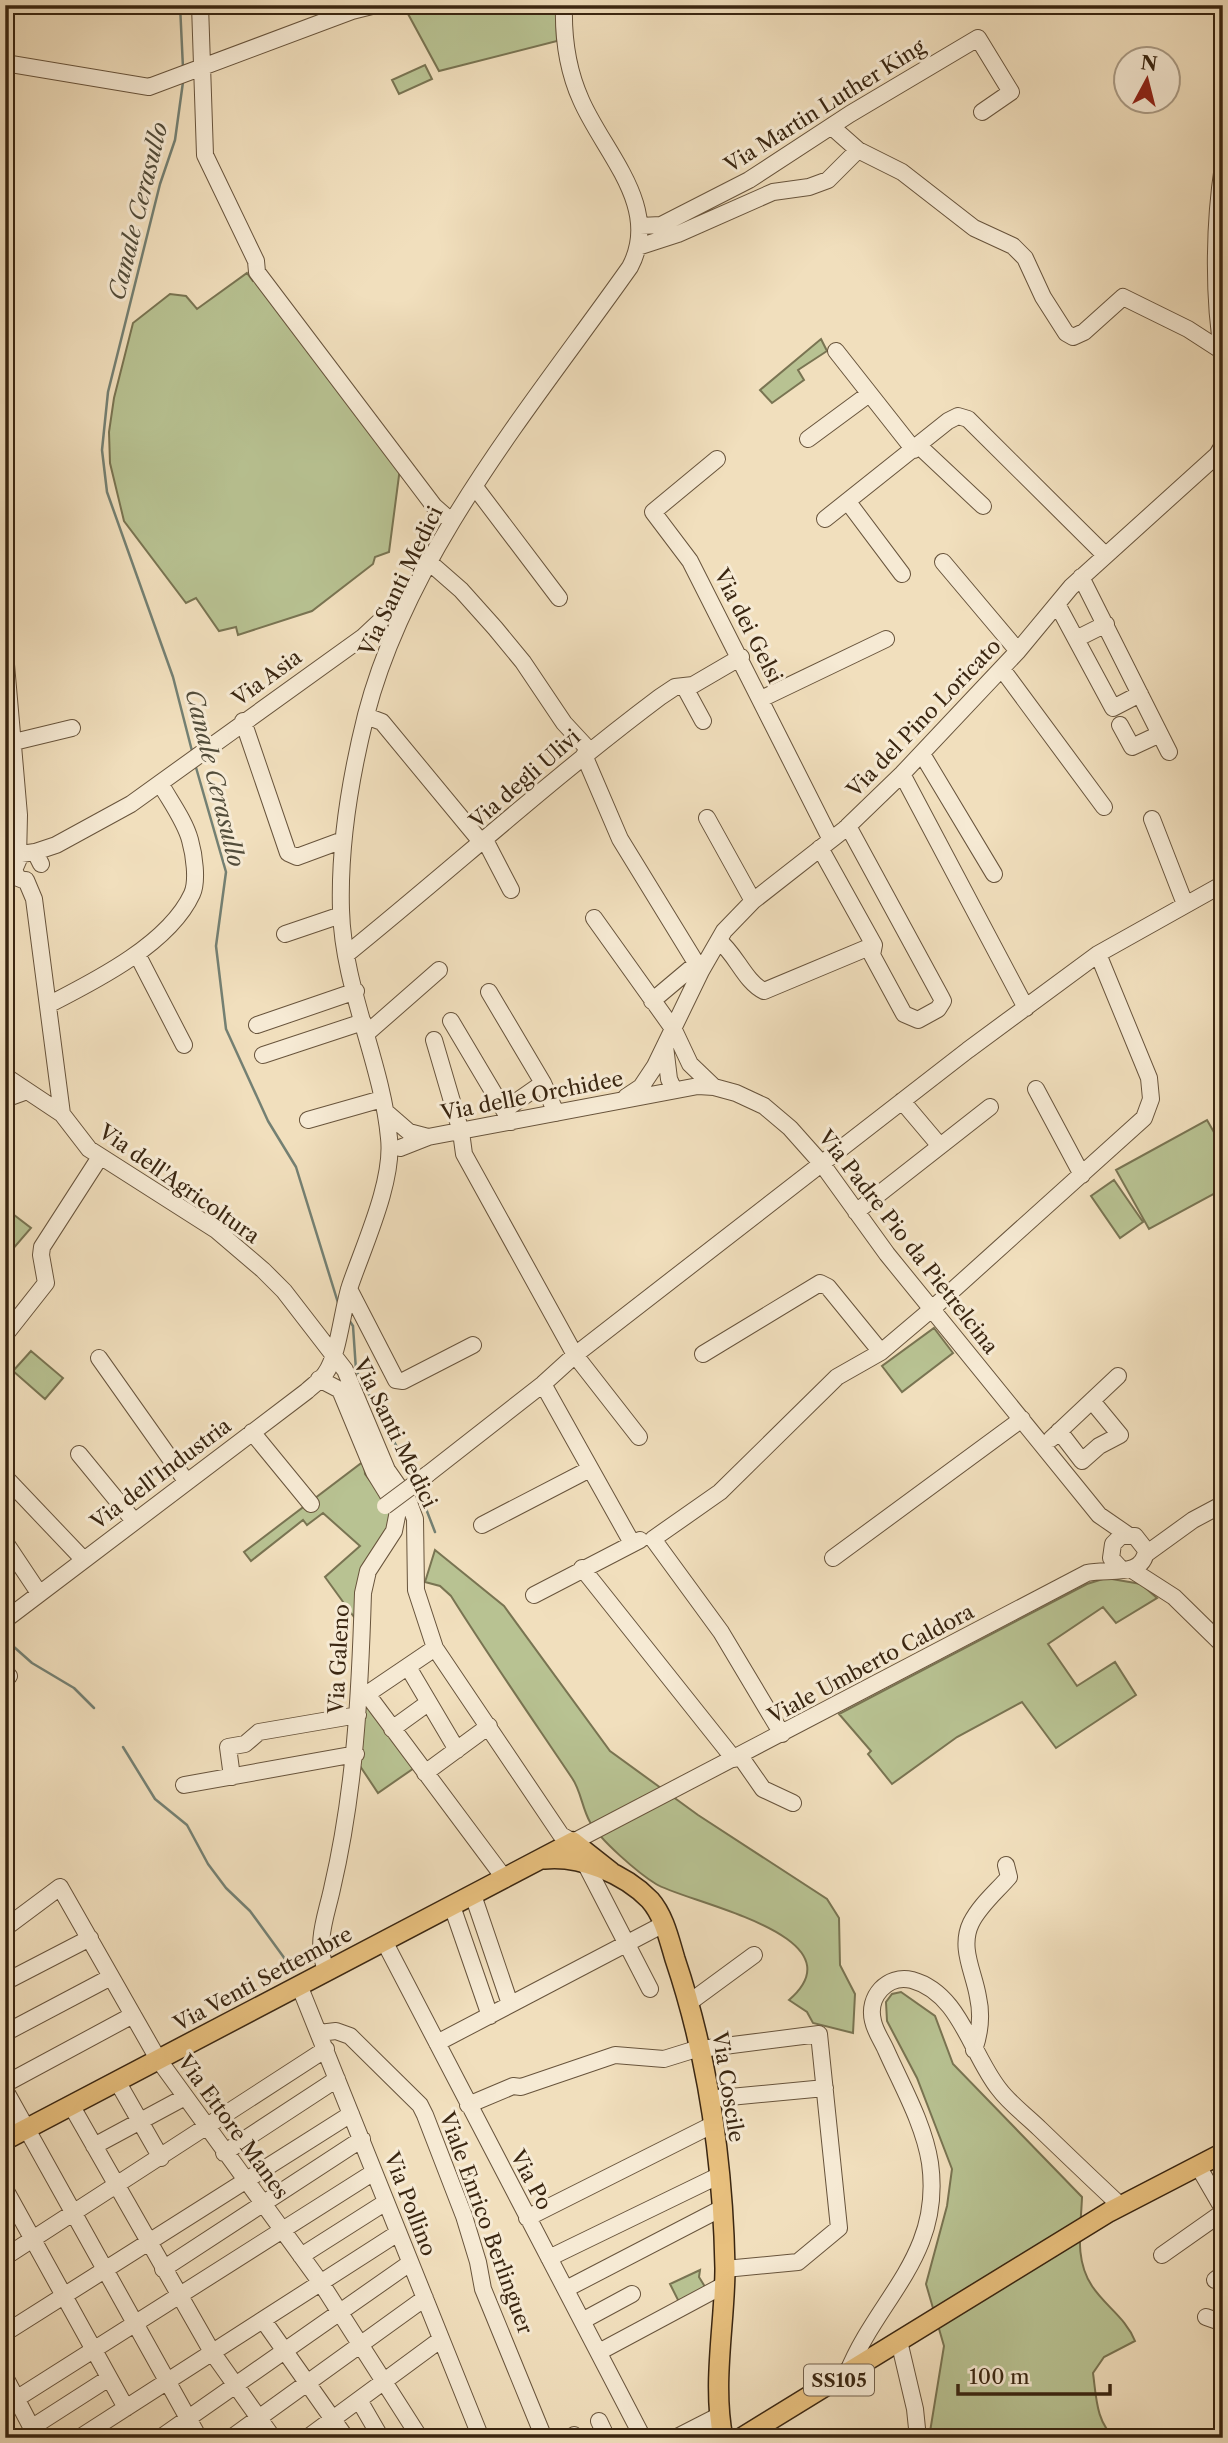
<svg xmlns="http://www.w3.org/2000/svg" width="1228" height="2443" font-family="'Libre Caslon Text',serif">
<rect width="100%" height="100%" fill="#f1dfbd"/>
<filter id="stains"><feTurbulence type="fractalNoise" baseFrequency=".00286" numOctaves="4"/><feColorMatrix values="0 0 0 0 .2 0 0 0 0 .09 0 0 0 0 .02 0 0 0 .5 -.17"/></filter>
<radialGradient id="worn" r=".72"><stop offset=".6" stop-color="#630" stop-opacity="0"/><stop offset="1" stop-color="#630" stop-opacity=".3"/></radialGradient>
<path fill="#b8c292" stroke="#797452" stroke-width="2" d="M482,5H556L557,41L439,71L407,12Z
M425,65L432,79L399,94L392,80Z
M247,273L253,281L256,280L326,373V376L400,468L389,552L375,557L373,564L312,611L238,635L236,627L219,631L196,598L186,603L124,521L110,463L109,432L114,398L133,323L170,294L186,296L197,309Z
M821,339L827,351L798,370L804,380L772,403L760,390Z
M1207,1120L1223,1148V1189L1149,1229L1116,1170Z
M1114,1180L1143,1222L1120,1238L1091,1196Z
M5,1208L31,1228L5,1258Z
M934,1328L953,1353L902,1392L882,1366Z
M31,1351L63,1378L45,1399L13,1371Z
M364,1461L365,1474L394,1513L354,1617L325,1577L360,1546L323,1513L307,1525L303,1520L251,1561L244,1552Z
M435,1550L504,1606L610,1751L698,1815L827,1899L839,1918L840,1965L855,1994L853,2033L813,2023L807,2012L789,2000C864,1935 687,1903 656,1884C638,1873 600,1840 590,1822C582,1808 581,1791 572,1778C531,1717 490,1658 451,1596L440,1586L425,1582Z
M1106,1578L1141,1584L1157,1598L1116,1623L1103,1607L1048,1644L1077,1686L1115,1662L1136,1695L1056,1748L1022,1702L957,1737L892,1784L868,1754L871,1751L839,1714L1087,1584Z
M366,1701L417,1766L378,1793L358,1763Z
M901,1992L935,2016L953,2064L1082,2197C1081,2228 1074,2259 1092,2286C1105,2306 1126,2318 1135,2341L1104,2357L1093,2373C1096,2394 1096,2425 1116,2438H929L944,2346L926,2284L947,2206L952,2169L917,2078L887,2021L886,2002L892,1994Z
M700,2270L699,2277L707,2290L680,2304L670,2284Z"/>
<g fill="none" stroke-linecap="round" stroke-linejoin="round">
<path stroke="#748073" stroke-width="2.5" d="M180,5L183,68
M183,82L175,140L160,184L108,392L102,450L107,492L173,677L192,751
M195,764L226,872L216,946L226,1029L268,1121L296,1167L339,1306
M349,1320L353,1326L356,1370L414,1479
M418,1488L435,1532
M5,1639L32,1663L74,1688L94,1708
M123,1747L155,1799L187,1825L208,1864L226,1888L250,1911L293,1970"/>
<defs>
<path id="minor" d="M200,5L205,155L256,261L257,272L434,506L451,521
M5,63L149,87L352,11L376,5
M832,127L858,150L902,172L974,228L1013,246L1025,258L1043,297L1066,333L1073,337L1084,332L1123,297L1188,329L1222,351
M640,226L661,225L749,180L850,114L978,38L1011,92L982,112
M638,247L678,234L773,192L809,187L828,180L858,150
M836,351L914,450
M1223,356C1213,298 1214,224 1223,166
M808,439L869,394
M919,446L983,506
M717,459L653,512L690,561L831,840
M475,487L559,598
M848,502L902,574
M825,519L948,421L958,416L968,419L1104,554
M429,562L461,590L495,628L523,662L564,723L590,751
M943,562L1018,651
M1081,577L1169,752
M1057,604L1113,708L1140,694
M1076,639L1106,624
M5,653L19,815L18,858
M1002,669L1104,807
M684,686L703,721
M761,699L886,639
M366,716L382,722L482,843
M243,721L288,853L297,857L343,840
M1120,725L1132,747L1160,734
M14,742L72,728
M922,754L994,874
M584,755L620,839L701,971
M902,774L1026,1008
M707,818L753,901
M1152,819L1185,904
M485,840L511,890
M820,848L874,945L872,955L904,1014L918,1020L938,1009L943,1001L941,997L848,826
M35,852L56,845L131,804L363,637L412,591
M23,880L18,878L14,870L21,854L35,852L41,864
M26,880L34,899L62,1114L89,1149L216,1230L263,1270L284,1291L345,1370L387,1470L408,1500L415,1519L416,1590L435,1648L561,1835L573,1842L1087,1573C1108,1568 1144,1578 1146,1550L1135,1536H1121L1113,1544L1111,1558L1121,1569
M594,918L674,1030L690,1064L714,1087
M285,934L341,915
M719,941C736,954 745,982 764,991L874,945
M137,954L184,1045
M347,954C452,869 552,778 660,697L675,687L693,685L741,657
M489,992L543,1083L556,1113
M652,1001L696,964
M48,1005C95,981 169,944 192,894C198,881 194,854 190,840C185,821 170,801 160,783
M451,1021L511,1122
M257,1025L356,991
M366,1034L439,970
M434,1040L461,1132L464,1154L575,1355L639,1437
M665,1046L669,1079L674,1090
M263,1055L363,1022
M5,1076L62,1114
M1036,1089L1082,1175
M626,1097L641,1087L655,1066L701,971L724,931L753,901L845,829L902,774L1018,651L1071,587L1217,455L1223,445
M5,1099L27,1091
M902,1101L940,1146
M506,1109L543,1083
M386,1112L409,1132L428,1137
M308,1120L382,1099
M400,1148L428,1137L698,1086L714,1087L736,1093L764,1106L790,1128L822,1164L887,1254L1099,1515L1128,1535
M856,1212L990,1107
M349,1289L396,1380L403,1381L473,1345
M5,1335L46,1283L41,1255L42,1247L100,1157
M703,1354L820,1283L828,1287L881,1352
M99,1358L186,1481
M319,1379L340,1390L374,1472L398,1511L394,1531L368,1571L363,1593C360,1693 355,1791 332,1889C326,1917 314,1944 327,1972
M543,1384L632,1543
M1059,1431L1082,1461L1099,1446L1120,1435L1092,1401
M252,1432L311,1504
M1051,1439L1118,1376
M79,1454L134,1521
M428,1474L543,1384L575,1355L968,1050L1098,954L1223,884
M5,1477L83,1559
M482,1525L590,1469
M653,1539L720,1492L837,1377L881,1352L933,1308L1144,1118L1151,1099L1149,1078L1098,954
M653,1539L721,1632L782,1734
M5,1542L39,1593
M1146,1554L1193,1520L1223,1504
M833,1558L1022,1419
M582,1568L734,1759
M1132,1570L1174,1597L1223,1645
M534,1595L640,1540
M5,1620L307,1391C312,1386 320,1381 325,1374C339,1355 342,1310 350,1286C364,1245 394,1181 389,1138C382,1062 343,988 341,910C339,844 350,779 366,715C408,552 534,403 630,267C662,207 604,153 581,100C567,69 563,39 564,5
M408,1667L457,1750
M5,1678L9,1676
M360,1693L367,1694L505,1879
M367,1694L435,1648
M392,1729L428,1703
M740,1756L763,1789L793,1803
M425,1773L489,1726
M232,1777L228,1747L245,1744L259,1732L358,1715
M184,1785L356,1754
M586,1865L650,1989
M473,1895L510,2004
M452,1906L490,2016
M5,1928L60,1887L158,2059L321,2283L420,2438
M384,1941L643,2438
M5,1982L90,1938
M299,1985L481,2438
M690,2002L754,1955
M5,2033L111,1977
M319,2033L336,2031L350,2036L420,2105L425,2115L464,2216L478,2262L483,2289L544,2438
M437,2043L664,1924
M974,2050C980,2033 982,2015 978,1997C974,1972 959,1948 971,1923C980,1905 997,1891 1009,1877L1006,1865
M117,2081L161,2158
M5,2084L133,2015
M5,2090L199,2438
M709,2099L825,2088
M71,2105L212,2352L273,2438
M468,2105L513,2086L521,2087L615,2055L664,2059L693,2050L819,2034L839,2228L798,2262L725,2269
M94,2146L185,2097
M224,2153L337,2079
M1198,2166L1223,2209
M5,2189L126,2408
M527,2218L712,2125
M1162,2255L1223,2212
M301,2256L386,2202
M5,2257L326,2049
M549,2258L718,2176
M163,2269L362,2139
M1215,2280L1223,2274
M566,2289L722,2208
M1206,2317L1223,2323
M263,2320L346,2438
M582,2321L632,2294
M5,2333L351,2114
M899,2341L915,2409L918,2438
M599,2352L724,2285
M847,2374C877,2298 943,2256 930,2163C924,2124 902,2086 886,2050C882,2041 875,2031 873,2021C867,1997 887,1974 912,1980C960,1993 971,2054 999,2089C1010,2104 1027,2116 1040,2129C1067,2155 1094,2181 1121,2206
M5,2377L37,2438
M16,2399L374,2172
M359,2400L381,2438
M599,2421L607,2438
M31,2428L109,2378
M574,2435L575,2438
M79,2438L398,2233
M160,2438L410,2263
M231,2438L425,2298
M307,2438L440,2340
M675,2438L720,2415"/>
<path id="major" d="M544,1859C580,1855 625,1874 650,1900C664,1916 669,1939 675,1959C708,2057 723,2164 725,2268C725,2323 712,2383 723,2438
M5,2140L573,1842L611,1872
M741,2438L1109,2212L1223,2153"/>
</defs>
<use href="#minor" stroke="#68543c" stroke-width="18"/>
<use href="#major" stroke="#3a2611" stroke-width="22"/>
<use href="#minor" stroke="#f6ead4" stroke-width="16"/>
<use href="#major" stroke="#e8c07e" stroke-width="19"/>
<defs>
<path id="minor-bridge" d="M385,1506L428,1474"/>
</defs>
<use href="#minor-bridge" stroke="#68543c" stroke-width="18" stroke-linecap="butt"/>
<use href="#minor-bridge" stroke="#f6ead4" stroke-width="16"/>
</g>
<g text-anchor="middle" stroke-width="6" stroke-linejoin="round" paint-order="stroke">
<rect fill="#f6ead4" stroke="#72614c" stroke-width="2" x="804" y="2364.5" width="70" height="31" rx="5"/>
<g font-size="19" font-weight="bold" fill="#3a2611">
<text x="839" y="2387">SS105</text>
</g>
<g font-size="21" fill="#3a2611" stroke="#f6ead4">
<text transform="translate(825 106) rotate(-32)" y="7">Via Martin Luther King</text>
<text transform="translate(401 581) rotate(-64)" y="7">Via Santi Medici</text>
<text transform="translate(748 626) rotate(63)" y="7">Via dei Gelsi</text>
<text transform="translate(267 678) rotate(-36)" y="7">Via Asia</text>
<text transform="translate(924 718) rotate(-46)" y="7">Via del Pino Loricato</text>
<text transform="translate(525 779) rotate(-41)" y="7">Via degli Ulivi</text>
<text transform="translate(532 1096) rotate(-11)" y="7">Via delle Orchidee</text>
<text transform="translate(179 1184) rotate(35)" y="7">Via dell'Agricoltura</text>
<text transform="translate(908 1242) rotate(52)" y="7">Via Padre Pio da Pietrelcina</text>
<text transform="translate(395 1433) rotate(64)" y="7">Via Santi Medici</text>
<text transform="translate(161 1474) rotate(-37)" y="7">Via dell'Industria</text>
<text transform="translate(339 1659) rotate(-87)" y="7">Via Galeno</text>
<text transform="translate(871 1664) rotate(-28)" y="7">Viale Umberto Caldora</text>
<text transform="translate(263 1979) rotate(-28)" y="7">Via Venti Settembre</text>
<text transform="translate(728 2087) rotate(81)" y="7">Via Coscile</text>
<text transform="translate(233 2127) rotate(54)" y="7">Via Ettore Manes</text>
<text transform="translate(531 2180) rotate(62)" y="7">Via Po</text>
<text transform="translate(410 2204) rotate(69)" y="7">Via Pollino</text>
<text transform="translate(486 2223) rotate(70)" y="7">Viale Enrico Berlinguer</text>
</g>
<g font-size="23" font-style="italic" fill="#524c3a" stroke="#f6ead4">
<text transform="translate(138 211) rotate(-76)" y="8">Canale Cerasullo</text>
<text transform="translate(215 778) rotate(76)" y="8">Canale Cerasullo</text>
</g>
</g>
<rect width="1228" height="2443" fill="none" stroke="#f1dfbd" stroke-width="28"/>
<rect x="7" y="7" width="1214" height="2429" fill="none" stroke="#3a2611" stroke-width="3.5"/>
<rect x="14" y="14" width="1200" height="2415" fill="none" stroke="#3a2611" stroke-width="2"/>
<g transform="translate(1147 80) rotate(7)"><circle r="33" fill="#f6ead4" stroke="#ab9c86" stroke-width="2"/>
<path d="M0-5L12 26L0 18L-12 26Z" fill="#8f2418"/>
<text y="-10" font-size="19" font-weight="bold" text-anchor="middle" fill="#3a2611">N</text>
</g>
<path d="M958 2384v10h152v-10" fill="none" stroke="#3a2611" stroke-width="3.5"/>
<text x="969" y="2384" font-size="21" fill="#3a2611" stroke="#f6ead4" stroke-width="5" paint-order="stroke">100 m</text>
<rect width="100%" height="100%" filter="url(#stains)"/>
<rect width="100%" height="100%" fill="url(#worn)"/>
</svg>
